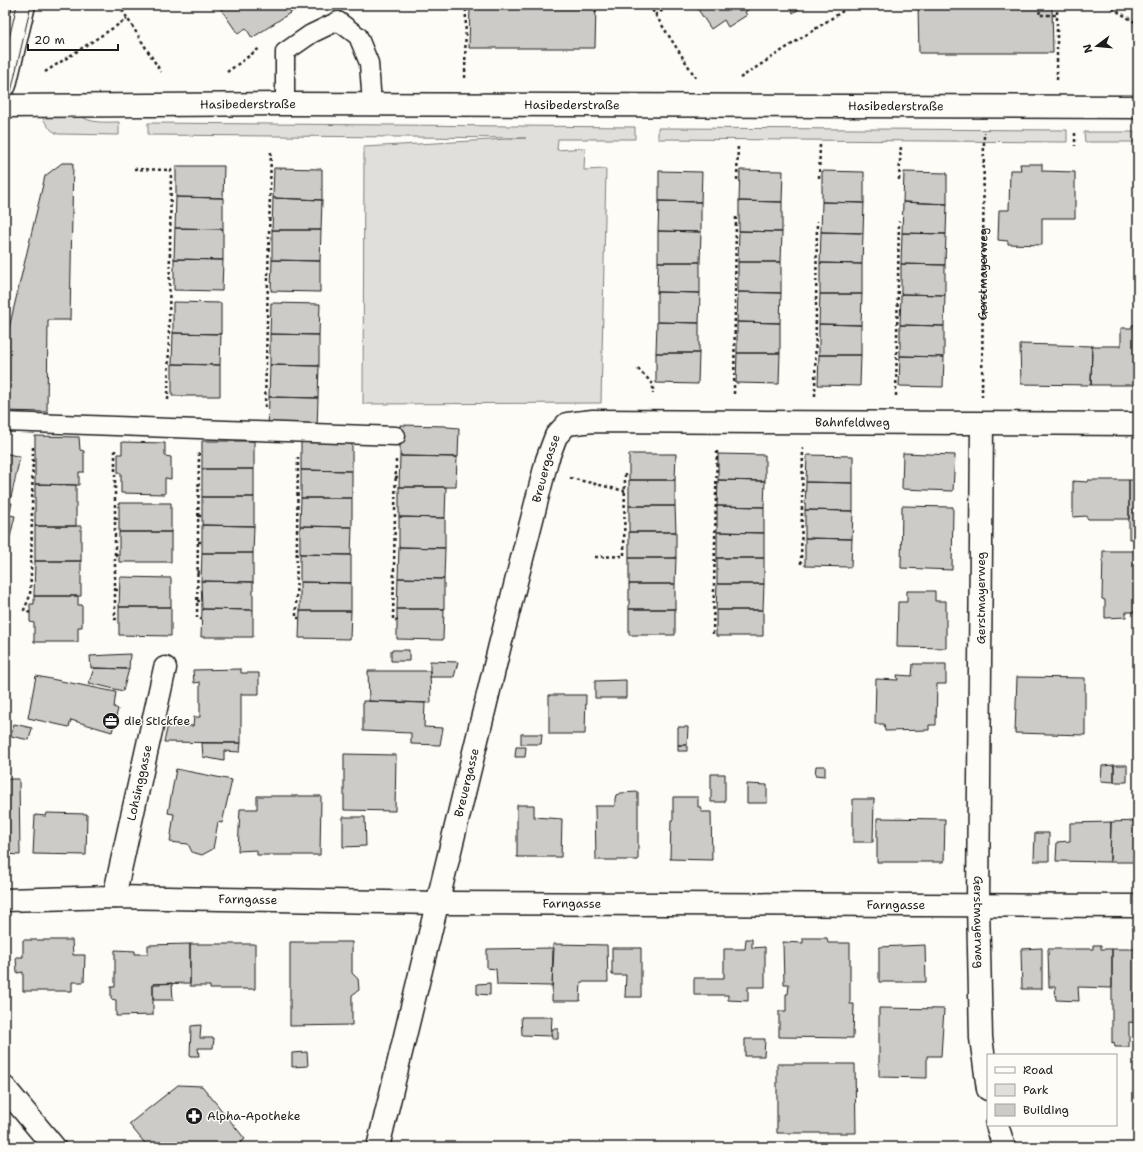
<svg xmlns="http://www.w3.org/2000/svg" width="1143" height="1152" font-family="'Shantell Sans',sans-serif">
<rect width="100%" height="100%" fill="#fdfcf7"/>
<filter id="ink" filterUnits="userSpaceOnUse"><feTurbulence type="fractalNoise" baseFrequency=".025" numOctaves="2"/><feDisplacementMap in="SourceGraphic" scale="8" xChannelSelector="R" yChannelSelector="G"/><feConvolveMatrix kernelMatrix="1 2 1 2 8 2 1 2 1" color-interpolation-filters="sRGB"/></filter>
<g filter="url(#ink)">
<path fill="#e0dfdb" stroke="#7e7e7c" d="M41,115H80C89,124 107,122 119,122V135L58,134C49,130 46,124 41,115Z
M148,123L635,127V139H558L557,150L585,148L584,170L606,169L601,403L363,404L364,147L526,138L148,135Z
M658,128L1067,130V142L658,139Z
M1084,132H1138V142H1085Z"/>
<path fill="#cccbc8" stroke="#1c1c1c" d="M218,5H302L252,38L246,28L238,34Z
M470,5H596L595,48H469Z
M695,5H755L745,12L747,15L728,27L724,20L711,29Z
M789,5H805L793,13Z
M918,5H1052L1053,53H919Z
M62,163H73L70,320H48L47,412L5,411V345L45,176Z
M1020,164H1042V171L1075,172V218H1042V245L1008,244V241L998,240L999,210H1009L1010,170H1021Z
M176,166H224L223,198L176,197Z
M274,168L322,169V200L273,198Z
M740,170L783,171L782,202L739,201Z
M659,171L702,172L701,202L659,201Z
M822,171L864,172V203L822,202Z
M904,172L947,173V204L903,202Z
M176,197L223,198V229L175,228Z
M273,198L322,200L321,230H272Z
M659,201L701,202V232L658,231Z
M739,201L782,202V232L739,231Z
M822,202L864,203L863,233L821,232Z
M903,202L947,204L946,234L902,233Z
M175,228L223,229V260L174,259Z
M272,230H321L320,261L272,260Z
M658,231L701,232L700,262H658Z
M739,231L782,232L781,262H738Z
M821,232L863,233L862,264L820,263Z
M902,233L946,234L945,265L901,264Z
M174,259L223,260L222,291L174,290Z
M272,260L320,261V292L271,291Z
M658,262H700V293L657,292Z
M738,262H781V293L738,292Z
M820,263L862,264V294H820Z
M901,264L945,265V295L901,294Z
M657,292L700,293L699,323L657,322Z
M738,292L781,293L780,323L737,322Z
M820,294H862L861,325L819,324Z
M901,294L945,295L944,326L900,325Z
M173,302L221,303V334L173,333Z
M271,303L320,304L319,335L270,334Z
M657,322L699,323V353H656Z
M737,322L780,323V353H737Z
M819,324L861,325V355H819Z
M900,325L944,326V357L900,356Z
M1132,325H1138V385H1091L1092,346H1121V328H1132Z
M173,333L221,334L220,365L172,364Z
M270,334L319,335V366L270,365Z
M1020,344L1092,346L1091,385L1021,384Z
M656,353H699L698,384L656,383Z
M737,353H780L779,384L736,383Z
M819,355H861L860,386L818,385Z
M900,356L944,357L943,387L899,386Z
M172,364L220,365V396H172Z
M270,365L319,366L318,398L269,397Z
M269,397L318,398L317,429L268,428Z
M400,425L446,426L447,427L459,428L458,457L400,456Z
M35,436L79,437L80,450L84,451V472H79V485L35,484Z
M202,441H254V469H202Z
M122,442L165,443V456L171,457V479L165,478V494L121,493V473H118V454H122Z
M301,442H352V471L301,470Z
M5,453L20,457L10,502L5,501Z
M903,453L955,455L953,491L902,489Z
M629,454H676L675,480H629Z
M718,454L765,455V481L718,480Z
M807,455L853,456V483L806,482Z
M400,456L457,457L456,487H399Z
M202,469H254V497H202Z
M301,470L352,471V498H301Z
M629,480H675V506H629Z
M718,480L765,481L764,507L717,506Z
M1088,480H1129V519H1088L1086,516L1073,517V481L1087,482Z
M1129,480H1138V539H1129Z
M806,482L853,483V511L805,510Z
M35,484L76,485V526H35Z
M399,487H446L445,518L399,517Z
M202,497H254V526L202,525Z
M301,498H352V527L300,526Z
M5,501L12,503L9,515L15,516L10,537L5,536Z
M119,503H171V532H119Z
M629,506H675L676,532H629Z
M717,506L764,507V533L717,532Z
M902,506L953,507L952,570L901,568Z
M805,510L853,511L852,539L805,538Z
M399,517L445,518V548L399,547Z
M202,525L254,526L253,553H202Z
M35,526H81V561H35Z
M300,526L352,527L351,555L300,554Z
M119,532H171V562H119Z
M629,532H676V558H629Z
M717,532L764,533V558H717Z
M805,538L852,539L851,567L805,566Z
M399,547L445,548L444,579L398,578Z
M1103,551H1138L1137,612H1126V617L1105,618V600L1102,599Z
M202,553H253V582L201,581Z
M300,554L351,555V583L300,582Z
M629,558H676L675,584H629Z
M717,558H764V584H717Z
M35,561H81V596H34Z
M120,577L171,578V607H119Z
M398,578L444,579V609H397Z
M201,581L253,582V610L202,609Z
M300,582L351,583V611H300Z
M629,584H675V609H629Z
M717,584H764L763,610H716Z
M907,591H935V601H946V648L897,647L898,602H907Z
M34,596H78V605H82V627H78V642H34V623L30,622V604H34Z
M119,607H171V636L119,635Z
M202,609L253,610V637H201Z
M397,609H444L443,640L397,639Z
M629,609H675V635H629Z
M716,610H763V636H716Z
M300,611H351L350,639L299,638Z
M391,650H409V661H391Z
M130,654L129,669L91,668L90,656Z
M430,661L458,662L454,677H430Z
M913,664H946V684H937L936,725H929V730L885,731L884,724H875L876,679L898,680L897,675L912,676Z
M94,668L129,669L123,691L89,683Z
M241,669V673H259V694H241V743L164,742L168,725L193,726L194,717H200V682L194,683L193,670Z
M368,671H430L431,703L369,701Z
M36,676L116,692L114,707L118,709L112,732L71,720L69,727L28,718Z
M1017,677L1085,678V735L1015,733Z
M626,680V698H595V681Z
M549,695H586L585,734H549Z
M363,701L425,703L424,727L443,728L440,745L411,744V733L363,731Z
M14,724L32,728L29,740L11,736Z
M678,727H688L687,745H678Z
M521,734H542L541,744H521Z
M202,743H241L240,752L224,751V761L203,757Z
M678,745H687V751H678Z
M516,747H526L525,757H515Z
M344,754L396,755L395,811L344,810Z
M1114,765H1127V782H1114Z
M1114,765V782L1101,781L1102,766Z
M816,766H825V776L815,775Z
M176,769L232,780L222,823L218,822L213,849L202,855L192,852L188,844L170,842L174,814L168,813Z
M711,774H725V802H711Z
M5,779H19L20,855L5,854Z
M747,784L767,785V803H747Z
M638,792V860H596L595,806H615V799L616,795L621,793Z
M257,796H321L320,855H257V850L238,851L240,809H257Z
M673,797H698V807H701V812H711L712,860L670,859L671,820H673Z
M853,799H874L873,842H853Z
M517,805H534V817L562,819L561,857H517Z
M47,813L87,814L86,855L33,854L35,815L46,816Z
M343,817H365L366,846L343,847Z
M877,818L945,819L944,862H877Z
M1138,821V862H1110L1111,822Z
M1111,822L1110,862L1056,861L1057,842L1070,841V823Z
M1035,833H1049V861H1034Z
M803,938H827L828,943H850V1004H854L853,1038L779,1037V1011H786V994H788L789,984H784L783,942L803,943Z
M746,939H752V948L765,947V987H748V1001L728,1000V995H694V978H724V949H745Z
M23,940H72L73,955H85L84,982H72V991H23V972L17,973L16,957H23Z
M290,942H352V973L358,979L359,990L352,995V1025L290,1026Z
M190,944H255V989H210V986H190Z
M190,944V983L153,984V1015L116,1016V1000L111,999V987H115V950L135,951V954H148V945Z
M553,944L607,945L608,982H581L580,1001H552Z
M925,945L926,982H879V947Z
M1093,945H1101V949H1112V988L1078,987L1079,1001L1056,1000L1055,987H1049L1048,949H1093Z
M554,948L552,986L497,985L496,969L487,968V949Z
M612,948H641V997H625L626,975H612Z
M1042,948V989H1022L1021,949Z
M1112,949H1138V1023L1129,1022V1047H1115L1114,1042L1112,1043Z
M172,983L173,1000H153V984Z
M490,983V995L477,994V984Z
M879,1008L944,1009L941,1056H927V1078L879,1077Z
M521,1017H552L551,1036L522,1035Z
M201,1025L200,1038H214L213,1048H198L199,1056H190L191,1026Z
M552,1029H558V1039H552Z
M745,1039H765L764,1056H745Z
M307,1052L308,1066L292,1067V1053Z
M777,1064H855L856,1133H777Z
M178,1085L202,1086L245,1139L235,1147H148L129,1124Z"/>
<g fill="none" stroke-linecap="round" stroke-linejoin="round">
<defs>
<path id="service" d="M285,104V52L311,34L338,21L358,36L369,63L372,104
M5,422L396,436"/>
<g id="minor">
<path d="M5,85L24,5"/>
<path id="s2" d="M5,106L285,104L1138,107"/>
<path id="s3" d="M982,424L978,904L981,1038L988,1089"/>
<path id="s4" d="M114,897L165,668"/>
<path id="s5" d="M5,900L114,897L438,903L1138,906"/>
<path d="M997,1125L1004,1147"/>
<path id="s6" d="M378,1147L500,645L547,460L556,436L567,424L593,421L1138,424"/>
</g>
<path id="tertiary" d="M5,1088L54,1147"/>
</defs>
<use href="#service" stroke="#1c1c1c" stroke-width="21"/>
<use href="#minor" stroke="#1c1c1c" stroke-width="25"/>
<use href="#tertiary" stroke="#1c1c1c" stroke-width="25"/>
<g stroke="#1c1c1c" stroke-width="2.5" stroke-dasharray="3 3" stroke-linecap="butt">
<path d="M119,5L161,72"/>
<path d="M649,5L696,78"/>
<path d="M1041,5L1039,15H1057"/>
<path d="M1107,5L1138,24"/>
<path d="M595,13L599,5"/>
<path d="M655,15L671,5"/>
<path d="M45,72L127,19"/>
<path d="M227,72L260,48"/>
<path d="M465,78L466,5"/>
<path d="M740,78L852,5"/>
<path d="M1057,80V5"/>
<path d="M1075,133V146"/>
<path d="M134,169L171,170L168,403"/>
<path d="M819,178L820,144"/>
<path d="M737,180L738,144"/>
<path d="M899,180L901,145"/>
<path d="M638,369L653,384V394"/>
<path d="M734,394L736,217"/>
<path d="M815,396L817,221"/>
<path d="M896,396L899,221"/>
<path id="s1" d="M982,397L984,132"/>
<path d="M265,407L271,150"/>
<path d="M115,450V619H119"/>
<path d="M199,453L197,618L201,619"/>
<path d="M298,457L296,618H299"/>
<path d="M396,460L393,620H398"/>
<path d="M395,477H399"/>
<path d="M570,478L625,491"/>
<path d="M198,516H202"/>
<path d="M115,519L119,518"/>
<path d="M198,542H202"/>
<path d="M115,555L119,554"/>
<path d="M595,557L624,556L625,474"/>
<path d="M801,564L803,448"/>
<path d="M197,572L202,571"/>
<path d="M115,590H119"/>
<path d="M197,601H201"/>
<path d="M30,613L24,610L30,596L31,575L33,447"/>
<path d="M713,634L717,449"/>
</g>
<use href="#service" stroke="#fdfcf7" stroke-width="18"/>
<use href="#minor" stroke="#fdfcf7" stroke-width="22"/>
<use href="#tertiary" stroke="#fdfcf7" stroke-width="22"/>
<path stroke="#1c1c1c" stroke-width="1" d="M5,55L17,5
M5,118L31,5"/>
</g>
</g>
<defs>
<symbol id="office-disc" viewBox="-11 -11 22 22"><circle r="9.5" fill="#1c1c1c" stroke="#fdfcf7"/><path d="M-6-3h4V-5.5h4V-3h4V5H-6ZM-1-4.5V-3h2v-1.5ZM-6 0V1H6V0Z" fill="#fff"/></symbol>
<symbol id="pharmacy-disc" viewBox="-11 -11 22 22"><circle r="9.5" fill="#1c1c1c" stroke="#fdfcf7"/><path d="M-2-6h4v4h4v4h-4v4h-4v-4h-4v-4h4Z" fill="#fff"/></symbol>
</defs>
<g fill-rule="evenodd">
<use href="#office-disc" x="101" y="711" width="20" height="20"/>
<use href="#pharmacy-disc" x="184" y="1106" width="20" height="20"/>
</g>
<g text-anchor="middle" stroke-width="3" stroke-linejoin="round" paint-order="stroke">
<g font-size="12" fill="#1c1c1c" stroke="#fdfcf7">
<text dy="4" stroke="none"><textPath href="#s2" startOffset="243">Hasibederstraße</textPath></text>
<text dy="4" stroke="none"><textPath href="#s2" startOffset="567">Hasibederstraße</textPath></text>
<text dy="4" stroke="none"><textPath href="#s2" startOffset="891">Hasibederstraße</textPath></text>
<text dy="4" stroke="none"><textPath href="#s1" startOffset="123">Gerstmayerweg</textPath></text>
<text dy="4" stroke="none"><textPath href="#s6" startOffset="1035">Bahnfeldweg</textPath></text>
<text dy="4" stroke="none"><textPath href="#s6" startOffset="699">Breuergasse</textPath></text>
<text transform="translate(981 598) rotate(-90)" y="4">Gerstmayerweg</text>
<text dy="4" stroke="none"><textPath href="#s4" startOffset="117">Lohsinggasse</textPath></text>
<text dy="4" stroke="none"><textPath href="#s6" startOffset="375">Breuergasse</textPath></text>
<text dy="4" stroke="none"><textPath href="#s5" startOffset="243">Farngasse</textPath></text>
<text dy="4" stroke="none"><textPath href="#s5" startOffset="567">Farngasse</textPath></text>
<text dy="4" stroke="none"><textPath href="#s5" startOffset="891">Farngasse</textPath></text>
<text dy="4" stroke="none"><textPath href="#s3" startOffset="498">Gerstmayerweg</textPath></text>
</g>
<g font-size="12" fill="#1c1c1c" stroke="#fdfcf7" text-anchor="start">
<text x="124" y="725">die Stickfee</text>
<text x="207" y="1120">Alpha-Apotheke</text>
</g>
</g>
<rect width="1143" height="1152" fill="none" stroke="#fdfcf7" stroke-width="20"/>
<rect x="10" y="10" width="1123" height="1132" fill="none" stroke="#1c1c1c" stroke-width="1.5" filter="url(#ink)"/>
<rect x="987" y="1054" width="130" height="72" fill="#fdfcf7" stroke="#a3a29f"/>
<rect x="995" y="1067" width="20" height="6" fill="#fdfcf7" stroke="#a3a29f"/>
<text x="1023" y="1074" font-size="12" fill="#1c1c1c">Road</text>
<rect x="995" y="1084" width="20" height="12" fill="#e0dfdb" stroke="#a3a29f"/>
<text x="1023" y="1094" font-size="12" fill="#1c1c1c">Park</text>
<rect x="995" y="1104" width="20" height="12" fill="#cccbc8" stroke="#a3a29f"/>
<text x="1023" y="1114" font-size="12" fill="#1c1c1c">Building</text>
<g transform="translate(1097 46) rotate(254)" stroke="#fdfcf7" stroke-width="3" paint-order="stroke">
<path d="M0-3L7 15L0 10L-7 15Z" fill="#1c1c1c"/>
<text y="-6" font-size="11" font-weight="bold" text-anchor="middle" fill="#1c1c1c">N</text>
</g>
<path d="M28 44v6h90v-6" fill="none" stroke="#1c1c1c" stroke-width="2"/>
<text x="34" y="44" font-size="12" fill="#1c1c1c" stroke="#fdfcf7" stroke-width="3" paint-order="stroke">20 m</text>
</svg>
